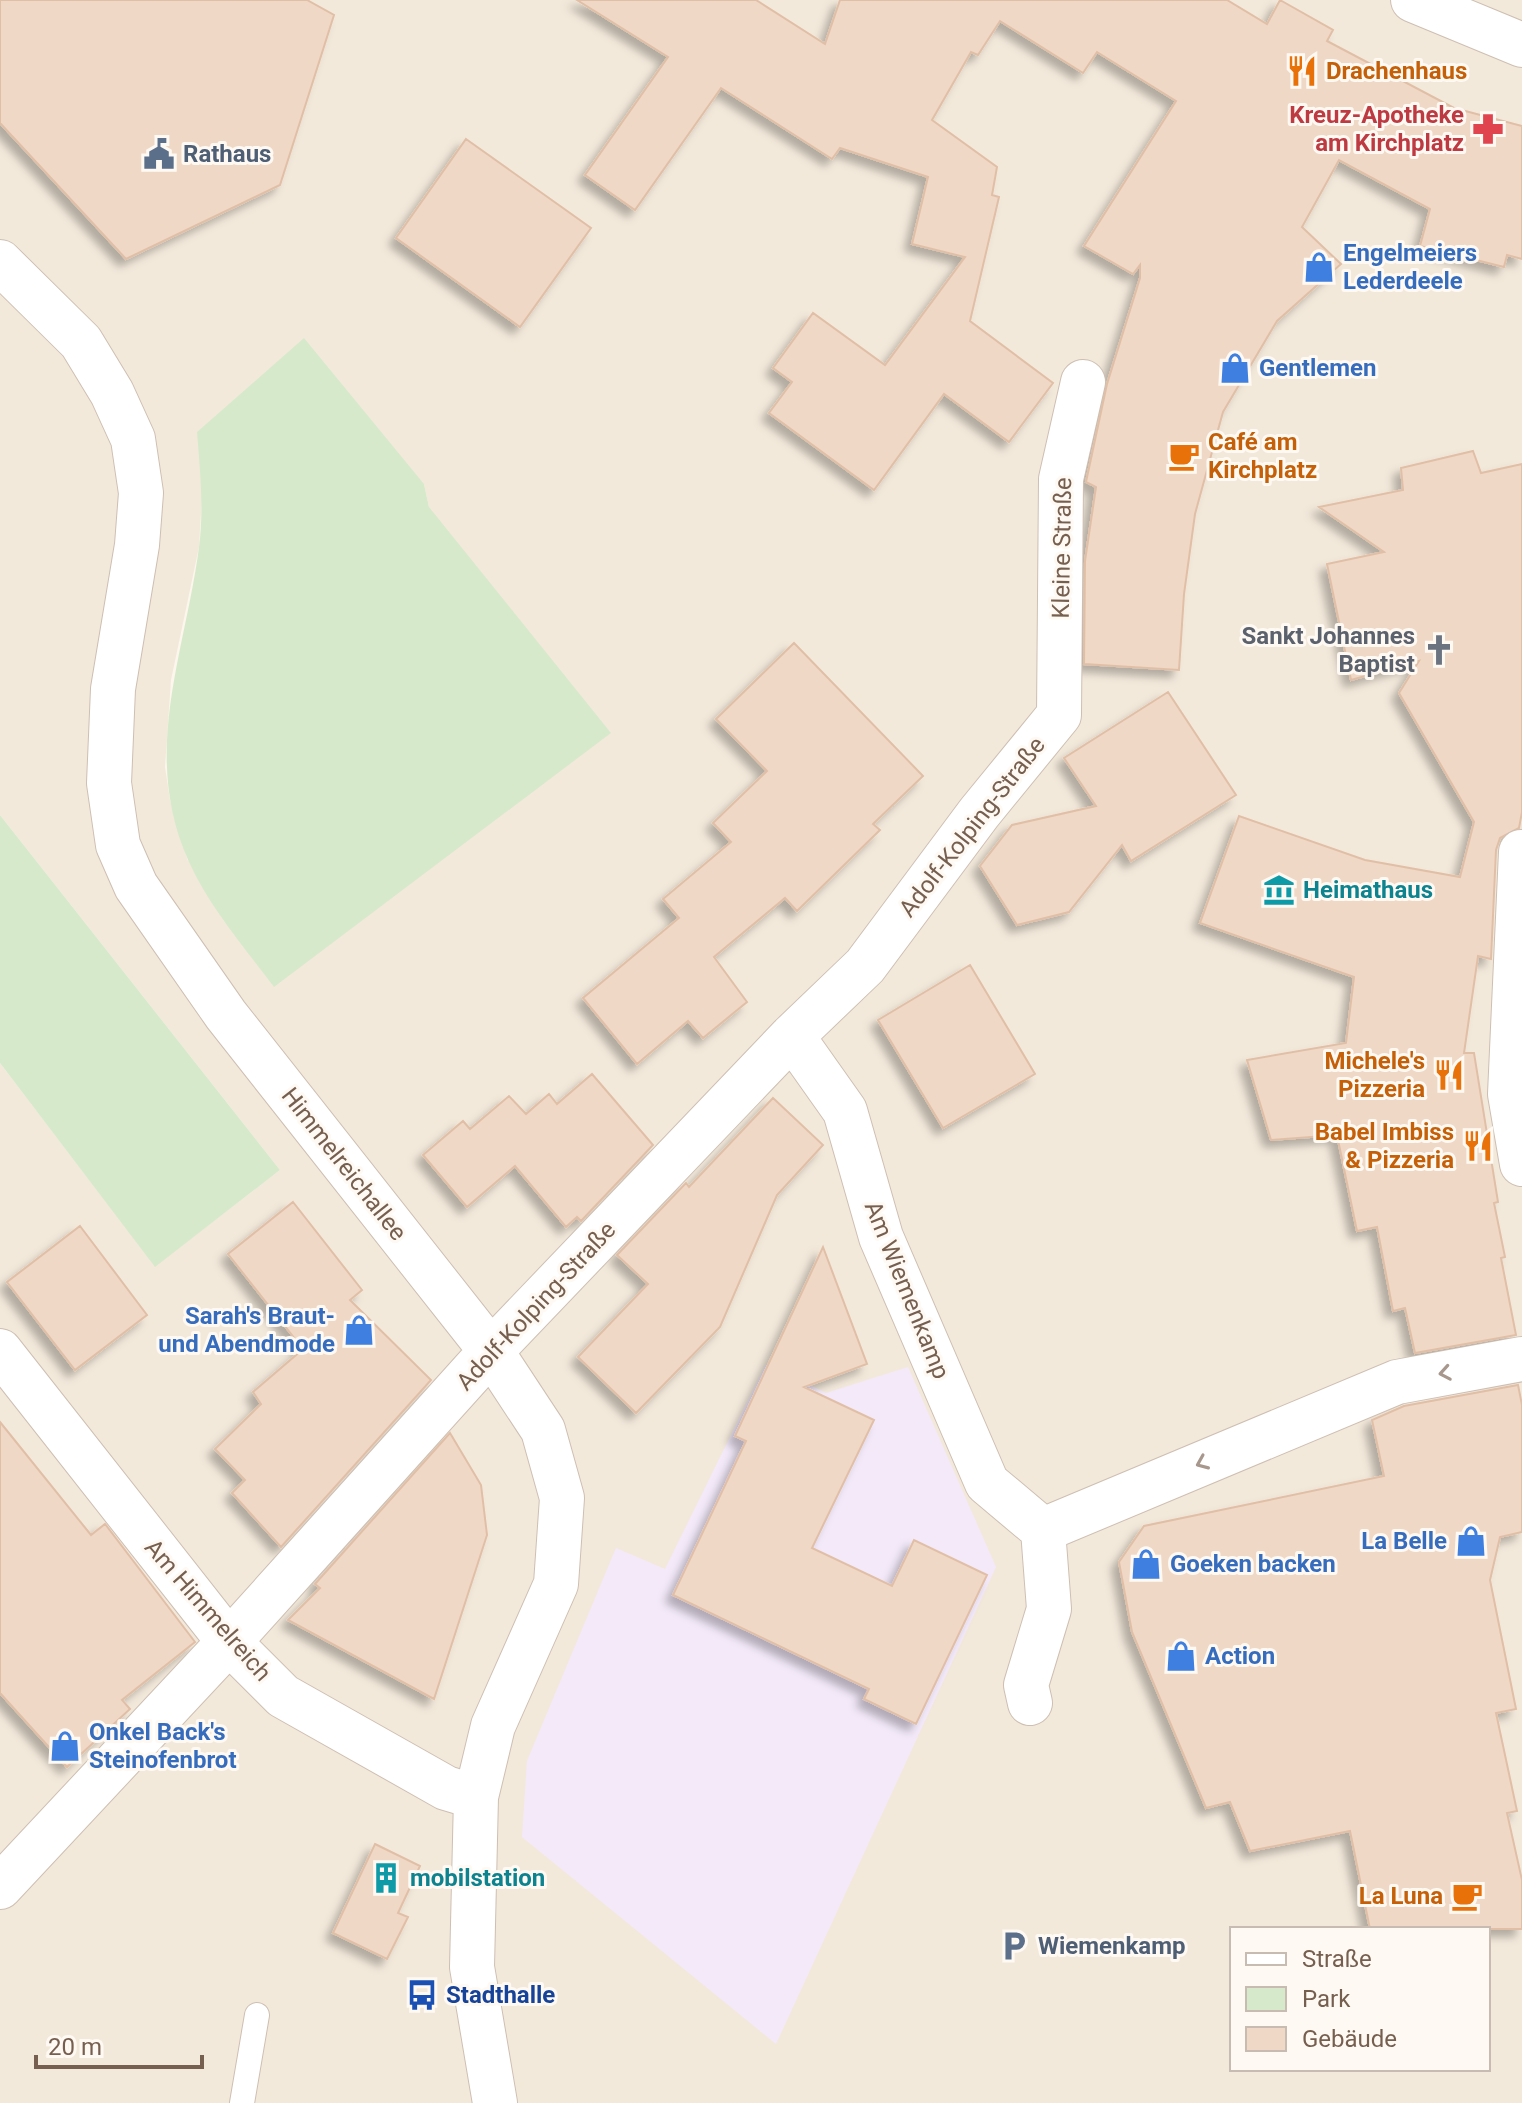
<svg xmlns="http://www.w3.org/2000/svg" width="1522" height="2103" font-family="Roboto,sans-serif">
<defs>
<filter id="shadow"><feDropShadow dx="-7" dy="7" stdDeviation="4" flood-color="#0004"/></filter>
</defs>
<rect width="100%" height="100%" fill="#fcf6ed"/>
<path fill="#f3e9db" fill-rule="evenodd" d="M0,0H1522V2103H0V1063L155,1266L280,1170L0,815ZM424,484L429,507L188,861L170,800L165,767L171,680L199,547L202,496ZM1232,1929H1488V2069H1232Z"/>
<path fill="#f3e9f9" d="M766,1364L826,1393L908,1367L996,1567L776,2044L522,1837L527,1761L616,1548L665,1569Z"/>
<path fill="#d6eacb" d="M304,338L424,484L429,507L611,733L274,987C244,947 210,908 189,862C140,754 185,655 199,547C204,508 200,470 197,432Z
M0,815L280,1170L155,1267L0,1063Z"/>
<path fill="#f0d8c6" stroke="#e1bfa7" stroke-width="2" filter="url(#shadow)" d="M0,0H307L334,15L280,185L126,259L0,123Z
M577,0H756L825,44L840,0H1227L1267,24L1280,0L1333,30L1327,41L1454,108L1522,126V259L1507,255L1504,267L1420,246L1430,209L1339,160L1302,227L1341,264L1277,321L1223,412L1195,514L1184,594L1179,670L1084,664L1085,561L1096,487L1086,482L1107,384L1140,278V265L1133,274L1084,246L1176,101L1097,52L1083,73L1000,21L978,55L971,52L932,120L997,167L992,195L999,197L970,321L1053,383L1009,442L944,394L874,490L769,413L792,382L773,368L813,313L885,365L965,257L912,244L928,177L840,148L832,159L721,88L635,210L585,175L668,57Z
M466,139L591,228L520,327L396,238Z
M1473,451L1481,473L1522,464V812L1519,828L1500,838L1496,850L1491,959L1478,956L1464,1053H1474L1498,1202L1494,1203L1505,1257L1501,1258L1516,1335L1415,1353L1405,1308L1393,1311L1377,1227L1357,1231L1337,1135L1271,1140L1247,1060L1346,1043L1354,977L1200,923L1239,816L1365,860L1460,877L1474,822L1399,693L1419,661L1351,680L1327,564L1384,552L1319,507L1403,490L1401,468Z
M794,643L923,776L873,824L880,830L797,911L785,898L714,957L747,1002L703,1038L688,1021L637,1064L583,998L679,918L663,899L731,842L713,823L767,771L716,719Z
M1168,692L1236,795L1131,861L1122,845L1069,912L1017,925L980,866L1012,825L1096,806L1064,758Z
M970,965L1035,1074L943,1128L878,1020Z
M592,1074L653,1145L581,1221L577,1217L566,1227L515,1166L467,1207L423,1155L463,1121L470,1129L509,1096L526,1114L549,1094L557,1104Z
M773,1098L823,1145L777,1195L720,1327L636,1413L578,1357L648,1284L617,1255L686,1183L689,1187Z
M293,1202L362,1290L350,1300L431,1380L281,1547L232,1493L245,1480L215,1449L261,1404L253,1392L303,1349L228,1254Z
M80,1226L147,1315L75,1370L7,1282Z
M823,1247L867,1364L804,1387L874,1420L812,1548L892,1586L914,1540L987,1575L916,1724L864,1699L869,1689L673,1595L746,1441L735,1436Z
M1518,1385L1522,1405V1532L1500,1537L1490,1580L1516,1709L1496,1713L1517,1811L1507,1813L1522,1880V1929H1370L1350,1831L1250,1851L1230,1802L1206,1808L1132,1632L1119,1562L1144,1526L1384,1476L1372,1420L1404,1406Z
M0,1422L91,1535L105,1524L195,1642L122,1700L130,1709L67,1767L0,1693Z
M450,1433L481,1485L487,1535L434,1699L288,1620L320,1588L315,1584Z
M375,1844L420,1866L398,1913L408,1917L387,1959L333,1933Z"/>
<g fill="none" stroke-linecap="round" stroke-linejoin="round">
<defs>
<path id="lane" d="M242,2103L257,2015"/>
<path id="street" d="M1413,0L1522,45
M0,262L81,342L112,393L133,439L141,493L137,545L113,689L109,783L118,845L136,886L226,1015L491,1351L543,1430L562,1498L556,1584L493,1726L476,1797L472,1967L495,2103
M1521,852L1510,1094L1522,1164
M792,1036L845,1111L881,1237L987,1483L1043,1530L1049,1609L1026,1685L1030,1703
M0,1351L229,1642L283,1696L446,1788L476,1797
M1043,1530L1397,1382L1522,1359
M0,1887L229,1642L491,1351L792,1036L865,966L979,813L1059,715L1061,479L1083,382"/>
</defs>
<use href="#lane" stroke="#cebfb2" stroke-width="26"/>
<use href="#street" stroke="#cebfb2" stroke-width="46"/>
<use href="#lane" stroke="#fff" stroke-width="24"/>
<use href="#street" stroke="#fff" stroke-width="44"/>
</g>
<defs><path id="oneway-chevron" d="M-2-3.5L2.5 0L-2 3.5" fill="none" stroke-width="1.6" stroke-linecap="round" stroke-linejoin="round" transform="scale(2)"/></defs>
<g stroke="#a7978d">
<use href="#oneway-chevron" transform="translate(1445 1373) rotate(170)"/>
<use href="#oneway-chevron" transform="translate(1202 1463) rotate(157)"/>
</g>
<defs>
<symbol id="restaurant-bare" viewBox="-9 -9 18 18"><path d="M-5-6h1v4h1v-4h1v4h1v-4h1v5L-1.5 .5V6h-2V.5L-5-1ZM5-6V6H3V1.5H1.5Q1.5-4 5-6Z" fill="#e8710a" stroke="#fefaf3" stroke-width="2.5" paint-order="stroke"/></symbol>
<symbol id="pharmacy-bare" viewBox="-9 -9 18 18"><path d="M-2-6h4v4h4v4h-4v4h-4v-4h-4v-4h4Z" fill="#e0444e" stroke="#fefaf3" stroke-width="2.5" paint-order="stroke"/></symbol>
<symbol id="civic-bare" viewBox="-9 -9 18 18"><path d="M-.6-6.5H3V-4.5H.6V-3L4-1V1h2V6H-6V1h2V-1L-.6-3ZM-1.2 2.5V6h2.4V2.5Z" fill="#5c6f8a" stroke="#fefaf3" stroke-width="2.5" paint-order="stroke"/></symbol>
<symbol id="shop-bare" viewBox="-9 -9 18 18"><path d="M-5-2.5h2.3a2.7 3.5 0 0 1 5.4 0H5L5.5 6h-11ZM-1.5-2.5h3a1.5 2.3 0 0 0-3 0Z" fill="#3f7fe0" stroke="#fefaf3" stroke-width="2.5" paint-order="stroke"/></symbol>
<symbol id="cafe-bare" viewBox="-9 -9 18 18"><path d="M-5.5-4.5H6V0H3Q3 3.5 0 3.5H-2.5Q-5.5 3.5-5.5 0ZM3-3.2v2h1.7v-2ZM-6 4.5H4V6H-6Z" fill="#e8710a" stroke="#fefaf3" stroke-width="2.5" paint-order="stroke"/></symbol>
<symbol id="church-bare" viewBox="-9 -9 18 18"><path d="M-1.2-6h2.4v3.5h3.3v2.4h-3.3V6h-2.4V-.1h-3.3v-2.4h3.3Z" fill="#6b7280" stroke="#fefaf3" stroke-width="2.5" paint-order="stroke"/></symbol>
<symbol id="museum-bare" viewBox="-9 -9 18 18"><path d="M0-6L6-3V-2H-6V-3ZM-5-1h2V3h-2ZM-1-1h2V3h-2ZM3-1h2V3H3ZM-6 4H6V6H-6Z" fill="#0f9aa8" stroke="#fefaf3" stroke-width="2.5" paint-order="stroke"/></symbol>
<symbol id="building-bare" viewBox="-9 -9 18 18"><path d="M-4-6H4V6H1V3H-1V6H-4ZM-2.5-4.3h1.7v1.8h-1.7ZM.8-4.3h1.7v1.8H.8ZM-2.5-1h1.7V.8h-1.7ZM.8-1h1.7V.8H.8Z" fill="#0f9aa8" stroke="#fefaf3" stroke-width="2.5" paint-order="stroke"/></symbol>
<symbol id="parking-bare" viewBox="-9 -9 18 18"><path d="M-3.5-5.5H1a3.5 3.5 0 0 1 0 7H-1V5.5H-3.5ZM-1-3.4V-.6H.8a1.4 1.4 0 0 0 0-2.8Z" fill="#5c6f8a" stroke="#fefaf3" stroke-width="2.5" paint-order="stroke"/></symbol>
<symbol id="bus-bare" viewBox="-9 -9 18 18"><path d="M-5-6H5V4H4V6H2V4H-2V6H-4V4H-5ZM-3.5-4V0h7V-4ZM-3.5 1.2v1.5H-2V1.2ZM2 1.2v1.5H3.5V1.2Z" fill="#1a4fb4" stroke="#fefaf3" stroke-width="2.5" paint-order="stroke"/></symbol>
</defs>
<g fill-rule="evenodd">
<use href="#restaurant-bare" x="1280" y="49" width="44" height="44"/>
<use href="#pharmacy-bare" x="1466" y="107" width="44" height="44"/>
<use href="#civic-bare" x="137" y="132" width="44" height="44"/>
<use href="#shop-bare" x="1297" y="245" width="44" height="44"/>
<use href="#shop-bare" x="1213" y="346" width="44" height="44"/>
<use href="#cafe-bare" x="1162" y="434" width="44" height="44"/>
<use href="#church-bare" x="1417" y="628" width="44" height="44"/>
<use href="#museum-bare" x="1257" y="868" width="44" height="44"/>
<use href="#restaurant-bare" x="1427" y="1053" width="44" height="44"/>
<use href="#restaurant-bare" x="1456" y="1124" width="44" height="44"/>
<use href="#shop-bare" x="337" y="1308" width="44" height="44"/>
<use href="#shop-bare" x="1449" y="1519" width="44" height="44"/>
<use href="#shop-bare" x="1124" y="1542" width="44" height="44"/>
<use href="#shop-bare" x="1159" y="1634" width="44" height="44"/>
<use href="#shop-bare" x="43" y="1724" width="44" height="44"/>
<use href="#building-bare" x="364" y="1856" width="44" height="44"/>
<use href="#cafe-bare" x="1445" y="1874" width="44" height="44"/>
<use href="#parking-bare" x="992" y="1924" width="44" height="44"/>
<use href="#bus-bare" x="400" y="1973" width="44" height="44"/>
</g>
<g text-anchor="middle" stroke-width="6" stroke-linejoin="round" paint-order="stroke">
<g font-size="24" font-weight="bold" fill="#c56008" stroke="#fefaf3" text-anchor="end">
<text x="1326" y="79" text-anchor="start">Drachenhaus</text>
<text x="1208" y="450" text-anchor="start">Café am<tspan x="1208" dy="28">Kirchplatz</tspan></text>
<text x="1425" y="1069">Michele's<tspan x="1425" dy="28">Pizzeria</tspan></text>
<text x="1454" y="1140">Babel Imbiss<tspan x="1454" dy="28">&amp; Pizzeria</tspan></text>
<text x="1443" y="1904">La Luna</text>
</g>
<g font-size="24" font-weight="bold" fill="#be3a42" stroke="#fefaf3" text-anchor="end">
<text x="1464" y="123">Kreuz-Apotheke<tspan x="1464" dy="28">am Kirchplatz</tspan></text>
</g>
<g font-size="24" font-weight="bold" fill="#4e5e75" stroke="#fefaf3" text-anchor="start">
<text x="183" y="162">Rathaus</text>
<text x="1038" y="1954">Wiemenkamp</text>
</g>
<g font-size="24" font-weight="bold" fill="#366cbe" stroke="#fefaf3" text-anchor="start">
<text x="1343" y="261">Engelmeiers<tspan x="1343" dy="28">Lederdeele</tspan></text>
<text x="1259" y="376">Gentlemen</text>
<text x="335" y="1324" text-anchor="end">Sarah's Braut-<tspan x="335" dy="28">und Abendmode</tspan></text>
<text x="1447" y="1549" text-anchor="end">La Belle</text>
<text x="1170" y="1572">Goeken backen</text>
<text x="1205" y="1664">Action</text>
<text x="89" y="1740">Onkel Back's<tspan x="89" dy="28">Steinofenbrot</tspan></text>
</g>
<g font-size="24" fill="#775f50" stroke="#fefaf3">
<text transform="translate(1062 548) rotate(-89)" y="8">Kleine Straße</text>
<text transform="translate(972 827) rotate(-52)" y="8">Adolf-Kolping-Straße</text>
<text transform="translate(344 1164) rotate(52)" y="8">Himmelreichallee</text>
<text transform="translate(907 1290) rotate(68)" y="8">Am Wiemenkamp</text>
<text transform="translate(536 1306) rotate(-47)" y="8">Adolf-Kolping-Straße</text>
<text transform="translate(208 1610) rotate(49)" y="8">Am Himmelreich</text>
</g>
<g font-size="24" font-weight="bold" fill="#5b616d" stroke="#fefaf3" text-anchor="end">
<text x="1415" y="644">Sankt Johannes<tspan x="1415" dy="28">Baptist</tspan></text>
</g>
<g font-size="24" font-weight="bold" fill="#0d838f" stroke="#fefaf3" text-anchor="start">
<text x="1303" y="898">Heimathaus</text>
<text x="410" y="1886">mobilstation</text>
</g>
<g font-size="24" font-weight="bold" fill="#164399" stroke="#fefaf3" text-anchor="start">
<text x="446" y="2003">Stadthalle</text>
</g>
</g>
<rect x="1230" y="1927" width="260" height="144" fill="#fefaf3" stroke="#c8bcb2" stroke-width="2"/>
<rect x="1246" y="1953" width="40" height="12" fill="#ffffff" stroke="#c8bcb2" stroke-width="2"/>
<text x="1302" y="1967" font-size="24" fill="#775f50">Straße</text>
<rect x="1246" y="1987" width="40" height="24" fill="#d6eacb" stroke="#c8bcb2" stroke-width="2"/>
<text x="1302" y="2007" font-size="24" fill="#775f50">Park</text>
<rect x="1246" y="2027" width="40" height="24" fill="#f0d8c6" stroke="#c8bcb2" stroke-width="2"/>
<text x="1302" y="2047" font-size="24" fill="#775f50">Gebäude</text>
<path d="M36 2055v12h166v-12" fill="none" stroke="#775f50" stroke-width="4"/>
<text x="48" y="2055" font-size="24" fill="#775f50" stroke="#fefaf3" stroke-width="6" paint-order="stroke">20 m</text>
</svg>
